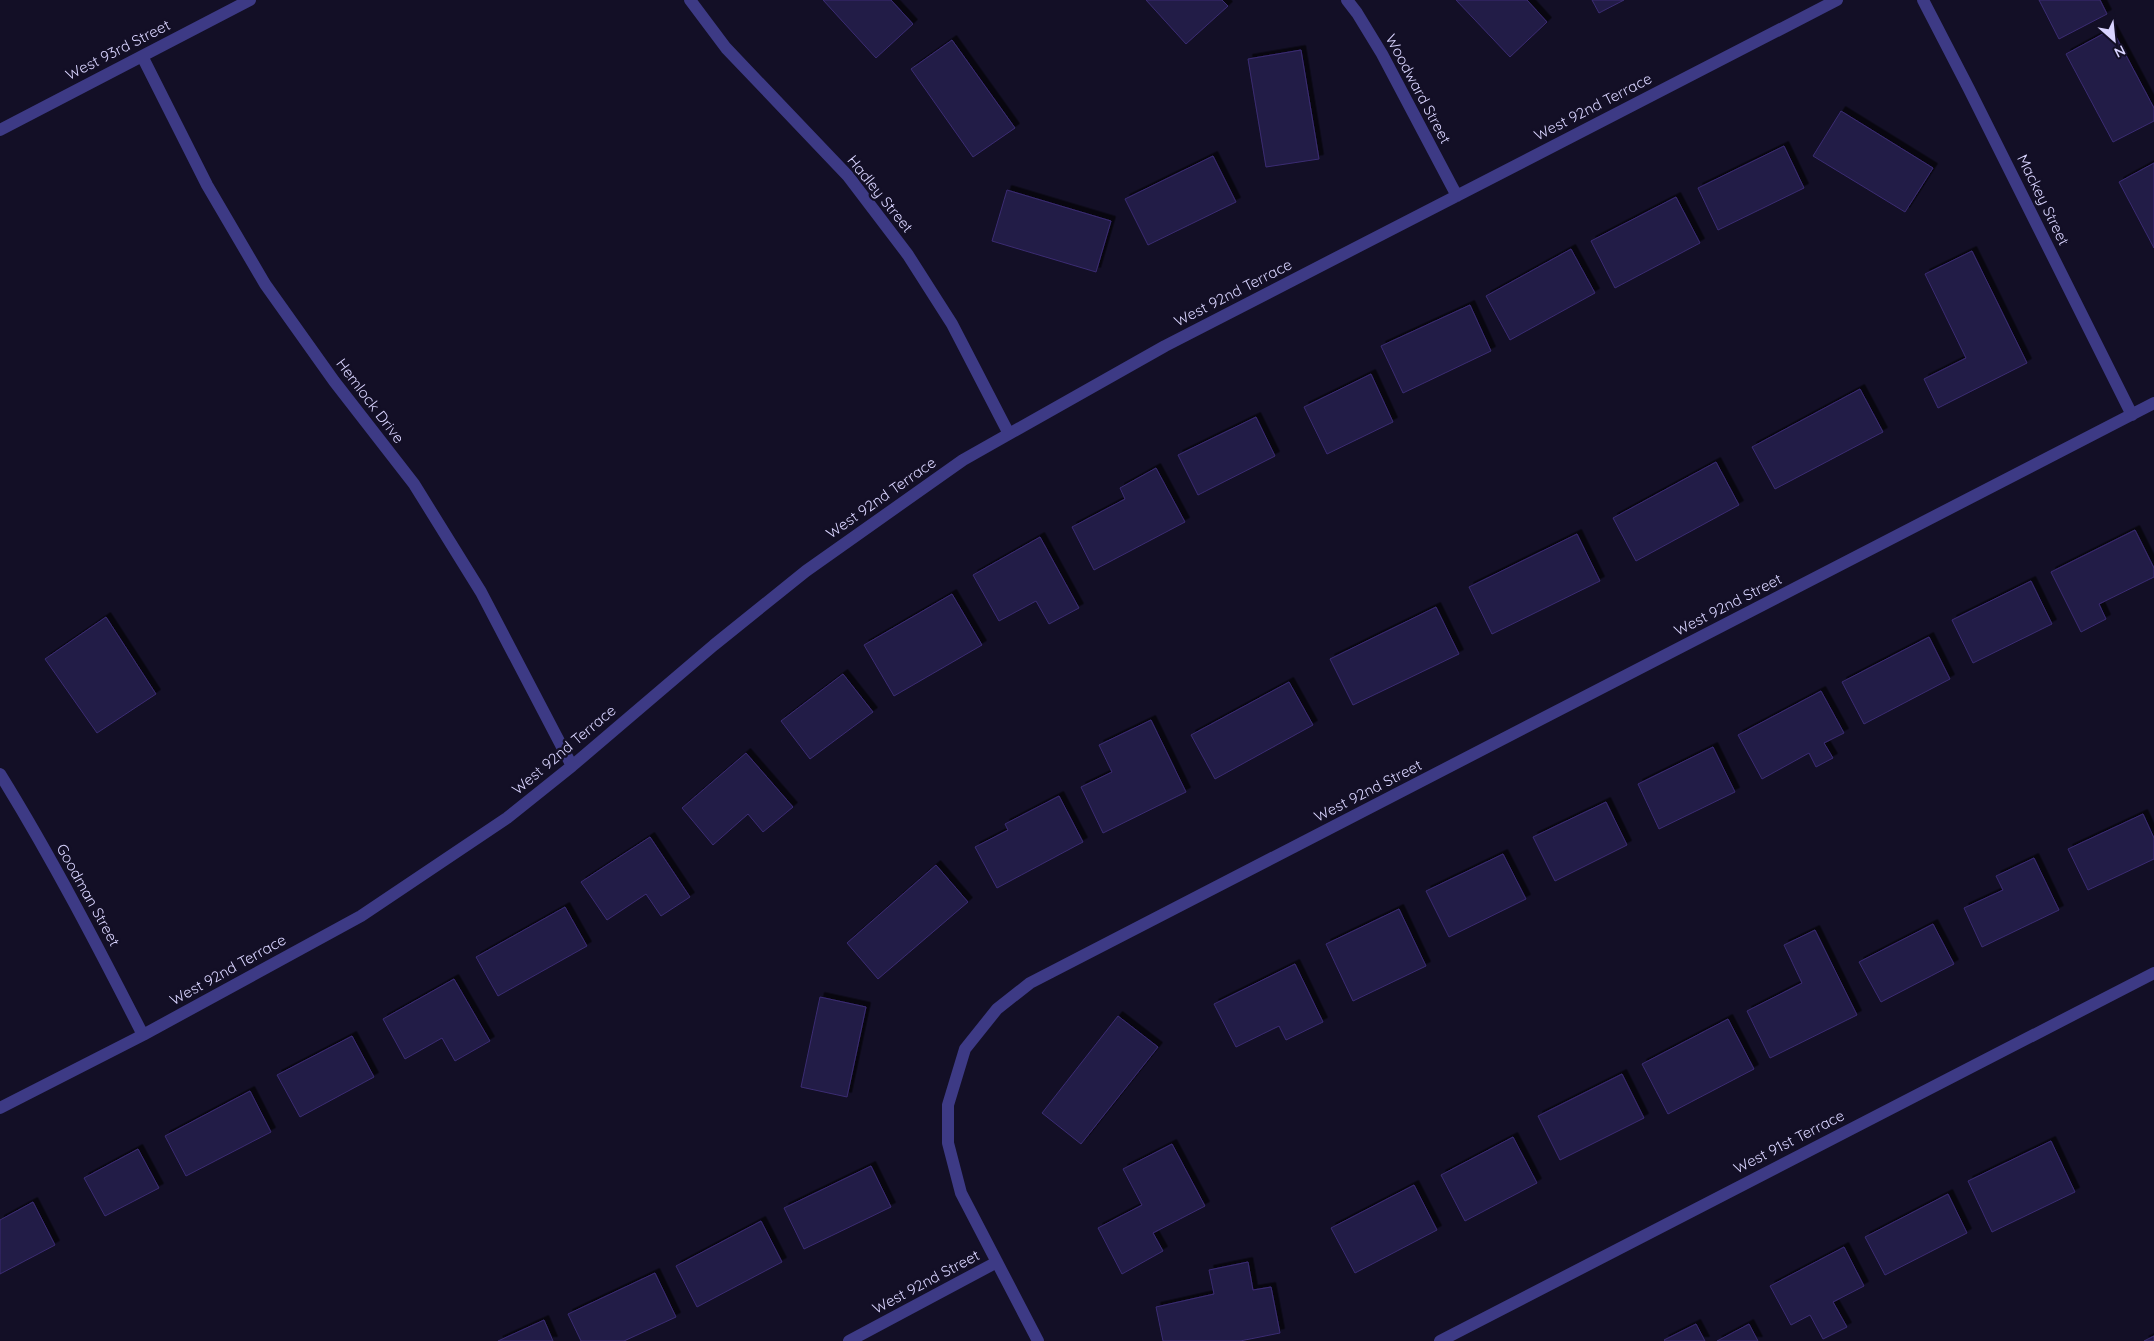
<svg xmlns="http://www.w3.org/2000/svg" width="2154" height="1341" font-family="Quicksand,sans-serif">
<defs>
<filter id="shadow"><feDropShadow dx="4.5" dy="-4.5" stdDeviation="0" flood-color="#0009"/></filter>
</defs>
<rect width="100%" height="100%" fill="#130f26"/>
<path fill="#241b47" stroke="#3b2d73" filter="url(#shadow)" d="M823,0H891L913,24L876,58Z
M1146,0H1222L1228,6L1186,44Z
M1456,0H1527L1547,22L1510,57Z
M1592,0H1624L1599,13Z
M2039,0H2100L2107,14L2059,39Z
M2112,29L2154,108V121L2113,142L2066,54Z
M952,40L1015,128L973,157L911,69Z
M1301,50L1319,159L1266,167L1248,59Z
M1841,111L1933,168L1905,212L1813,156Z
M1784,146L1804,188L1718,230L1698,188Z
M1213,156L1236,202L1148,245L1125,199Z
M2154,163V248L2119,182Z
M1007,190L1111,221L1096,272L992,241Z
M1676,197L1700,243L1615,288L1591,241Z
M1571,249L1595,293L1510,340L1486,296Z
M1972,251L2027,363L1938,408L1924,379L1966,358L1925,274Z
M1470,305L1491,351L1403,393L1381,346Z
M1371,374L1393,422L1327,454L1304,407Z
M1860,389L1883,432L1775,489L1752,447Z
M1256,417L1275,456L1198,495L1178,455Z
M1716,462L1739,505L1636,561L1613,518Z
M1156,468L1185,522L1094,570L1072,527L1125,499L1120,488Z
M2135,530L2154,568V577L2099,604L2106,619L2081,632L2051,572Z
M1577,534L1600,581L1492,634L1469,587Z
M1040,537L1079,608L1049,624L1036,601L999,621L973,575Z
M2031,581L2052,624L1973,663L1952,620Z
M952,594L982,645L894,696L864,645Z
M1436,607L1459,654L1353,705L1330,659Z
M106,617L156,694L97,733L45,659Z
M1929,637L1950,679L1864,724L1842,682Z
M843,674L873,712L810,759L781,721Z
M1289,682L1313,725L1215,779L1191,735Z
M1821,691L1844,733L1824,743L1833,758L1816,767L1809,753L1762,779L1738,735Z
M1151,720L1186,792L1103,833L1081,787L1112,772L1099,745Z
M1713,747L1735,792L1659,829L1638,784Z
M746,753L793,807L763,832L748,814L713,845L682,808Z
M1059,796L1083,842L997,888L975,847L1008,830L1005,824Z
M1606,802L1627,845L1555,881L1533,837Z
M2143,814L2154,838V859L2088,890L2068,849Z
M650,837L690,897L661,916L646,894L607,920L581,882Z
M1503,854L1526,899L1449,937L1426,891Z
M2034,858L2059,910L1982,947L1964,908L2003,890L1996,876Z
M936,865L968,902L878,979L847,943Z
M565,907L587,946L498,996L476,957Z
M1399,909L1426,966L1353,1001L1326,944Z
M1933,924L1954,964L1881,1002L1859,962Z
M1815,930L1857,1015L1770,1058L1747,1011L1802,983L1784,945Z
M1295,964L1323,1022L1286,1040L1279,1026L1236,1047L1214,1004Z
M454,979L490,1041L455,1061L442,1038L405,1059L383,1019Z
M820,997L866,1007L847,1097L801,1087Z
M1118,1016L1158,1047L1081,1144L1042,1113Z
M1728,1019L1754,1069L1668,1114L1642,1064Z
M352,1036L374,1077L300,1117L277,1075Z
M1622,1074L1644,1118L1560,1160L1538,1116Z
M250,1091L271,1132L186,1176L165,1136Z
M1513,1137L1537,1183L1465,1221L1441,1175Z
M2051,1141L2075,1192L1992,1232L1968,1181Z
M1172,1144L1205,1206L1153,1233L1163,1251L1122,1274L1098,1228L1142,1205L1123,1169Z
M138,1149L159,1188L105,1216L84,1178Z
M871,1166L891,1207L804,1249L784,1208Z
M1414,1185L1437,1230L1355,1273L1331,1228Z
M1948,1194L1967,1233L1885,1275L1865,1237Z
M33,1202L55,1245L0,1274V1220Z
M761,1221L782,1262L697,1307L676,1266Z
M1844,1247L1864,1286L1833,1302L1847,1327L1823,1339L1810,1315L1791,1325L1770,1286Z
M1248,1262L1253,1290L1271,1287L1280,1333L1240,1341H1163L1156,1307L1214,1294L1209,1270Z
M655,1273L676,1317L624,1341H581L568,1314Z
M544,1320L553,1341H498Z
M1696,1324L1705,1341H1665L1664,1340Z
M1749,1324L1758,1341H1717Z
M2154,1336V1341H2144Z"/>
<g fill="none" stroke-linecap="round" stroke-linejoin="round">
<path stroke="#3d3a85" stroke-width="12" d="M690,0L726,48L848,176L908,255L952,324L1009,434
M1347,0L1357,13L1382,54L1457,196
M1923,0L1969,89L2132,415
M142,56L207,185L265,284L334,381L414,484L481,592L572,766
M0,130L250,0
M0,774C52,858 98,947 143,1035
M0,1108L143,1035L361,916L507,818L572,766L714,645L806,571L963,460L1165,346L1837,0
M849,1341L997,1262
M1038,1341L961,1193L948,1143V1105L965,1049L997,1009L1030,983L2154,403
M1440,1341L2154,973"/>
</g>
<g text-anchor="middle" stroke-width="5" stroke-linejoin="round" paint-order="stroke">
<g font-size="15" fill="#d9d4ff" stroke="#130f26">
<text transform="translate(118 50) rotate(-27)" y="5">West 93rd Street</text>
<text transform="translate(1418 89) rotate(62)" y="5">Woodward Street</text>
<text transform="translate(1593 107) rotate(-27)" y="5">West 92nd Terrace</text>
<text transform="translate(880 194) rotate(51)" y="5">Hadley Street</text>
<text transform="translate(2043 200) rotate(64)" y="5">Mackey Street</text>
<text transform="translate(1233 293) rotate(-27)" y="5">West 92nd Terrace</text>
<text transform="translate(370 401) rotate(53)" y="5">Hemlock Drive</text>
<text transform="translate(881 498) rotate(-35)" y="5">West 92nd Terrace</text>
<text transform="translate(1728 605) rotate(-27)" y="5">West 92nd Street</text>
<text transform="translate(564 750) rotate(-40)" y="5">West 92nd Terrace</text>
<text transform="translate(1368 791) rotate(-27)" y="5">West 92nd Street</text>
<text transform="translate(88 895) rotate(61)" y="5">Goodman Street</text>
<text transform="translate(228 970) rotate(-29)" y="5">West 92nd Terrace</text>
<text transform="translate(1789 1142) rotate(-27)" y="5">West 91st Terrace</text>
<text transform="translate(926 1282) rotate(-28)" y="5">West 92nd Street</text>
</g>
</g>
<g transform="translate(2114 40) rotate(153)" stroke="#130f26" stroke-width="4" paint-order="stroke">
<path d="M0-4L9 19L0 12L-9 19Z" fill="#d9d4ff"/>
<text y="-8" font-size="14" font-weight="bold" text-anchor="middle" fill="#d9d4ff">N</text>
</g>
</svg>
